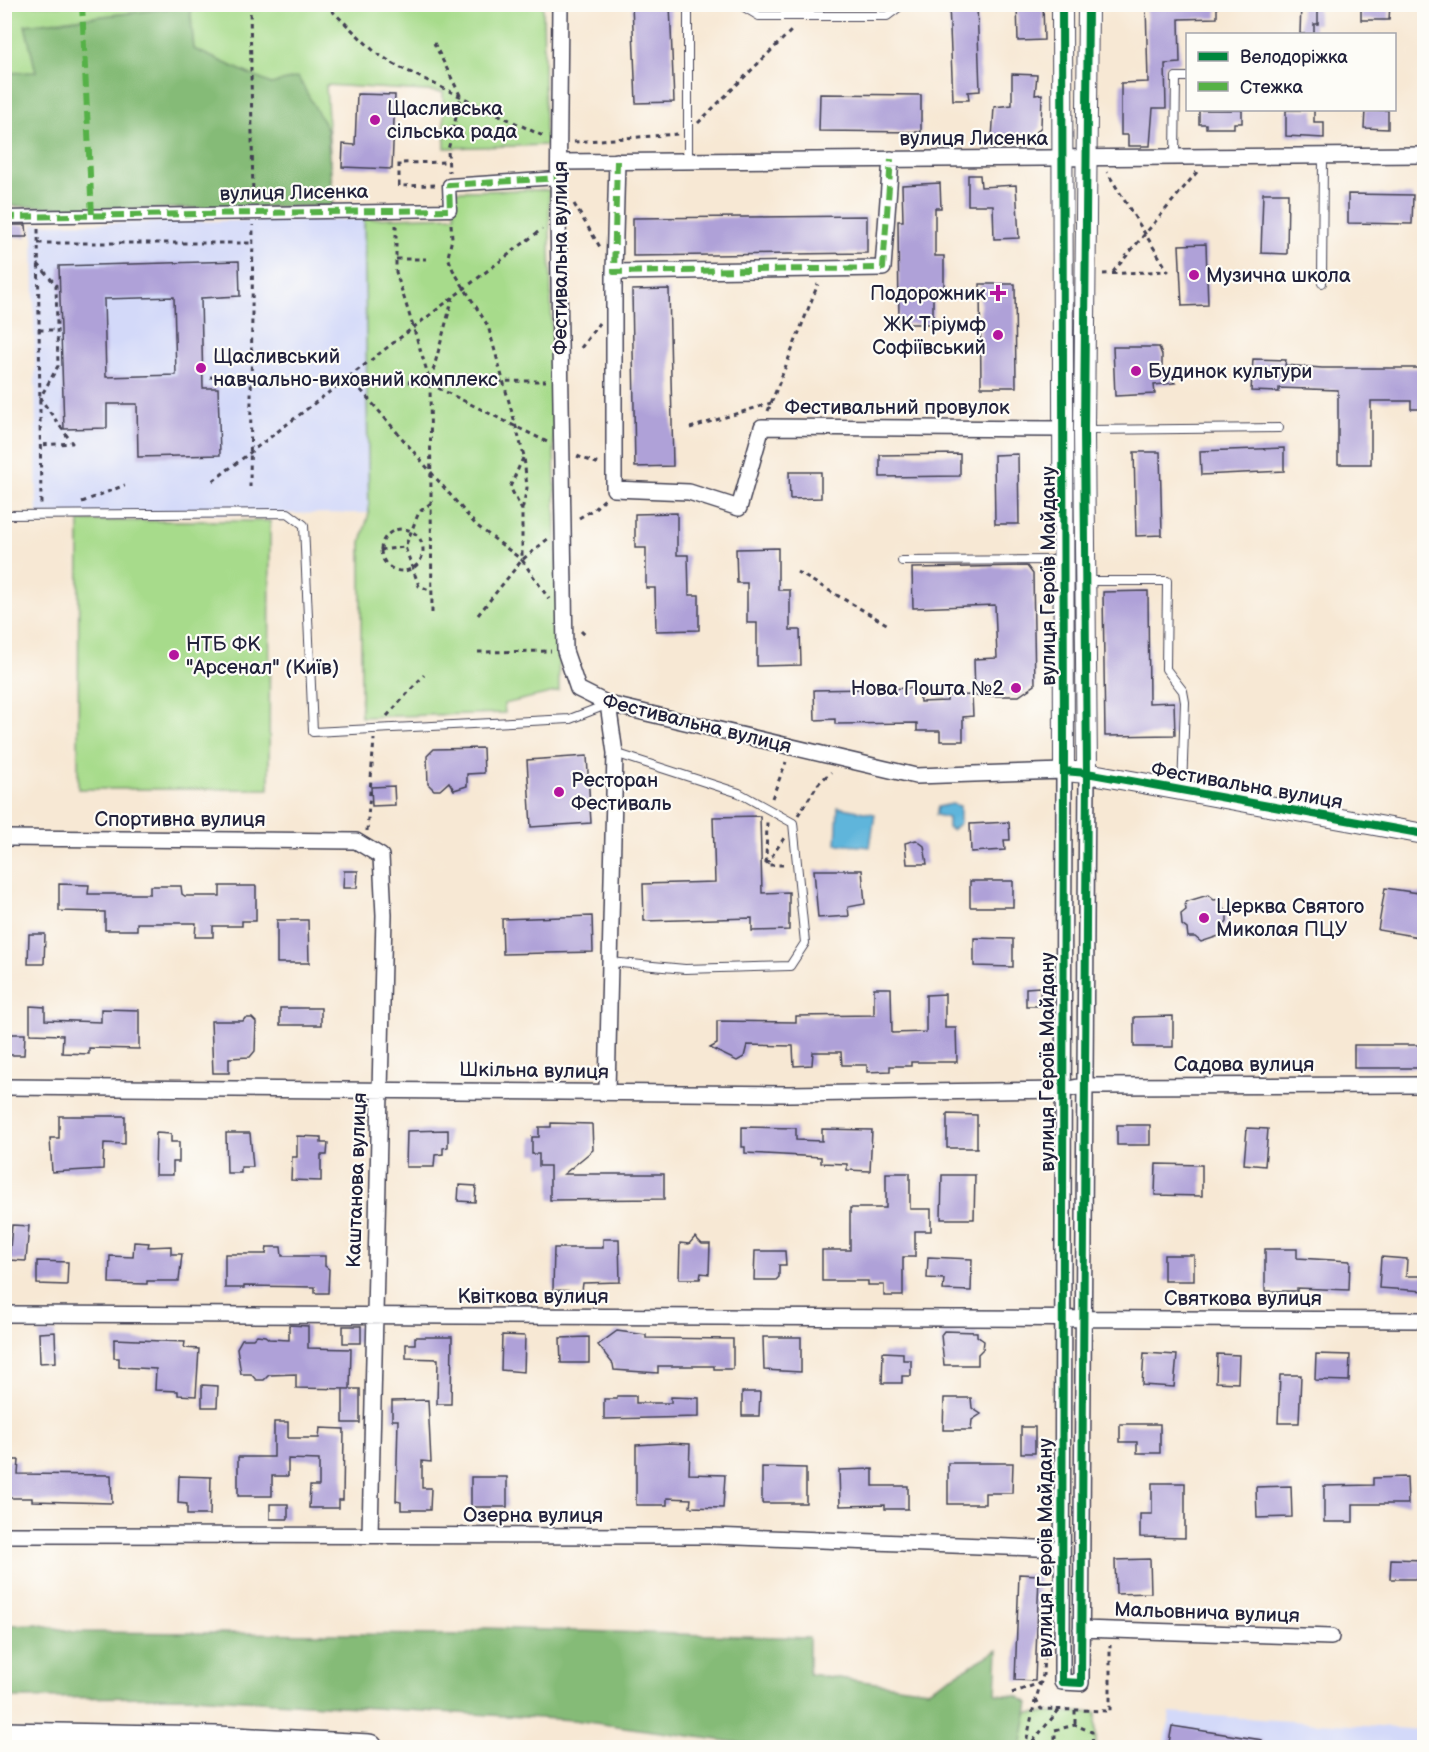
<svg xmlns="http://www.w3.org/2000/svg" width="1429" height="1752" font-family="'Balsamiq Sans',sans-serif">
<rect width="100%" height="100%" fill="#fdfcf7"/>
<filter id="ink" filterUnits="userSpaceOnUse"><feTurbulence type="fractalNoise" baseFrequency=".0167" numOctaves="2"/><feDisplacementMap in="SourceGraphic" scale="12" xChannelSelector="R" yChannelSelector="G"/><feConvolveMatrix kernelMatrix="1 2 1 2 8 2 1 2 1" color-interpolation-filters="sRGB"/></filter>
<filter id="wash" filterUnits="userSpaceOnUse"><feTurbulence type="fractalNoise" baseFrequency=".008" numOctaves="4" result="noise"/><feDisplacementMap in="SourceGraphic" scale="24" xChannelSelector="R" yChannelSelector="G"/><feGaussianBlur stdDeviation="1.35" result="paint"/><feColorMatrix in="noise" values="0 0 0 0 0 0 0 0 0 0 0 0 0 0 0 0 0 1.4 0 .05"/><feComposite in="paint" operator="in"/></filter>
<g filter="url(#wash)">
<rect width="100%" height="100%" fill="#f7e8d4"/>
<path fill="#d3d9f9" d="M364,219L369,513L37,515L33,224Z
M1170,1713L1424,1730V1747L1164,1748Z"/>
<path fill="#a7db8b" stroke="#647e63" stroke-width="1.5" d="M5,5H543L545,130L548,145L445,148L443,92L326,85L333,206H5Z
M549,190L559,691L504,704L505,713L361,717V542L369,513L364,219L455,216L452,191Z
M79,521H270L269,789H78Z
M1096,1712V1747L1021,1748L1027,1713Z"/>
<path fill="#85bb77" stroke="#546e59" stroke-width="1.5" d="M190,6L194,49L271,84L298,77L327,129L333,206L136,209L5,206L4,73L36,72L25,25Z
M37,1624L74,1632L461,1635L484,1628L809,1638V1674L928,1690L998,1650L996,1694L1017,1696L1029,1703L1021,1747L777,1748L573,1720L193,1697L5,1698V1625Z"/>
<path fill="#5eb5db" stroke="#406c8b" stroke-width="1.5" d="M952,804L960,806V823L952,830L948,828V818L936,815L938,807Z
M838,807L875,814L870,847L836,844Z"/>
<g id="blocks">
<path fill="#afa1d8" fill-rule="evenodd" d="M632,4H670L674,102L636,103Z
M949,4H977L980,91L968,92L969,100H953Z
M1017,4H1043L1044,40L1018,41Z
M1146,4H1217V18L1179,19L1180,63L1165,64L1166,108H1153L1150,146H1128V135H1121V83L1148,82Z
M1301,4H1318V24H1314V34H1300Z
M1361,4H1390L1389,20H1361Z
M1012,74L1037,75L1035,95L1042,94L1041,127L1029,141L992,139L994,107L1012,105Z
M357,94L395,95L392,169L342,167L343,144L355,145Z
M820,94L921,95V132L819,131Z
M1199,110H1242V123H1234V128H1206V124H1199Z
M1286,110H1314V122H1324V138L1286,136Z
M1365,110H1388V129L1364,128Z
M968,175H980L981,187L1016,185L1019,238L994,239L993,205H968Z
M940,183L941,208H935V256H944V291H933V324H899L898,221H903L902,185Z
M1263,193H1288L1287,254L1261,253Z
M1348,194L1413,195L1412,224L1348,223Z
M867,216V253L633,256V218Z
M10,225H26L27,237H10Z
M1206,244L1208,305L1182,306L1179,245Z
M239,261L240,296L201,298L203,388H218L220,455L138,457L137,404H107V428L64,429L59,266ZM174,297L176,375L106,377L104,299Z
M980,284H1015L1016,387H981Z
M669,289L673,466L635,467L632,290Z
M1113,347H1159L1162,355V371L1175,383L1154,385L1155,394L1115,396Z
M1253,359L1286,360L1285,365L1322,368H1425V409H1411V401H1371V464H1338V390L1279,388V392L1251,391Z
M1284,448V471L1201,475L1200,451Z
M1134,452H1160L1162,535L1136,536Z
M960,454V476L880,477V455Z
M1018,454L1019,524H995L994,455Z
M789,472H821V498L790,499Z
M677,513V555H688L689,595H699V630L656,631L655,588H646V548H635V514Z
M778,548V590H790V630H800L801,665L757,666V623H747V583H737L736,549Z
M1027,566L1033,574L1035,685L1019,696H975L974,659L997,658L995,605L913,608L912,568Z
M1148,591L1149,703L1174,702L1175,735L1105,736L1103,592Z
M919,688L920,702L947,701V696L972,695L973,716L963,717V741H940V731H917V723L835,724V719L815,720L814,690Z
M483,748L484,773L467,774V786L454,790L449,782L440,790H434L428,784L427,756L434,749Z
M587,756L591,823L531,827L527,760Z
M394,786L395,805L372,806L371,787Z
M760,816L762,893L789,892V930L752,931V918L644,921L643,884L715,882L713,817Z
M1009,822L1010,840H1004L1005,850L971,852L970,824Z
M916,840L924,846L927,864H907L905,843Z
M814,870H862L865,904L848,907L849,916L818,918Z
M344,871H358L357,888H343Z
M970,881H1013V907H970Z
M59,884L89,885L88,894H150V886H181L182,894L185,896H220V886H256V921H242V926H213V937H195L196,923H137V930H105V912L59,911Z
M1385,888L1425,894V938L1378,930Z
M1208,895L1214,900L1221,899L1222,907L1227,912V922L1222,928V935L1201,942L1195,937H1188L1187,929L1182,925L1181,914L1186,910L1185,902Z
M592,916L593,952L503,954L502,919Z
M277,920H308L309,963H277Z
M29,934H45L44,964H28Z
M974,938L1013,939V967L974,966Z
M1040,987L1041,1006H1026V988Z
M874,988H891L892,1033L926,1032V995L945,994V1028H956L957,1062H911V1066H890V1071L867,1072V1065H842L841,1052H813L812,1065L794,1066L793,1046L747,1045L744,1057L737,1061L710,1048L717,1044V1021L796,1022V1016L874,1015Z
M30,1006L45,1007V1020L101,1022V1009L139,1010V1049L89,1048V1054L62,1053L63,1035L30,1034Z
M280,1008H321V1025H280Z
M1173,1016V1047H1134V1017Z
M245,1018H252L256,1022L255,1051L250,1057L229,1058V1073H213L211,1021H243Z
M4,1034H25L24,1055H4Z
M1354,1045H1421L1420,1068H1354Z
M947,1114L977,1115V1148H947Z
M59,1116H125V1144L104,1143L103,1169L52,1172L50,1138H59Z
M551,1123L592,1124L593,1150L564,1174H664V1199L550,1200V1166H539V1154H532V1137H539V1127H551Z
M1117,1125H1150V1145H1117Z
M742,1127L796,1128V1140L822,1141V1129L872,1130L870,1171L847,1170V1164L821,1163V1157L745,1153V1147H742Z
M1247,1128L1268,1129L1265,1166L1244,1164Z
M448,1130V1147L443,1148V1154L435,1155L434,1167H406L407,1131Z
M156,1133L171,1134V1142H179V1162H173V1175H155Z
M226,1133H250L253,1167H241V1173H227Z
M297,1136L321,1137V1143H328L327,1155H321V1181L291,1180L292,1157H297Z
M1156,1164L1202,1165V1196L1155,1195Z
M886,1173H910V1209H931V1231H915V1257H903V1296H884V1285H868V1281H822V1250H850V1208H886Z
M942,1175H975L974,1219H941Z
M459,1185L476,1186L475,1202L458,1201Z
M12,1225L29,1226L26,1261L9,1260Z
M695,1237L702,1244H710L709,1274L701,1273L700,1279H679L680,1243L689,1244Z
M603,1239H619L620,1282L583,1283L582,1291L553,1290L554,1248H603Z
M134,1242L149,1243L148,1247L171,1246V1254H182L179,1281H147V1284L109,1283L110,1256L133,1257Z
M267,1247H281L282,1256H325V1266L329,1269L328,1293H315V1287L244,1286V1288H225V1254H266Z
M1265,1249H1297V1258L1350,1261L1349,1290L1297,1288V1291H1265Z
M755,1251H785L786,1265H779V1277L776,1280H754Z
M1164,1255H1194V1281H1164Z
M928,1257L972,1259L971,1291L943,1290L944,1279L927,1278Z
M1381,1257L1407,1259L1406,1276H1425V1291L1379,1288Z
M37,1261L68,1262L67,1285L37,1284Z
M289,1325L308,1326V1348L351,1349L350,1389L296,1388V1374L269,1375L264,1380H256L251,1374H241L237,1348L242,1339H253L257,1335L265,1336L269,1339L289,1340Z
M343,1326H361V1343H343Z
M617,1331L646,1335V1338L733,1339V1369H714V1366H658V1373L614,1370L613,1364L598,1345Z
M944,1331L977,1332V1336L984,1341L983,1349L978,1354V1365H944L941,1335Z
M55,1332L56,1362L40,1363L39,1333Z
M502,1335L525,1336L524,1372L501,1370Z
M415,1337H452L451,1404H437L438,1359L406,1358V1344H415Z
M589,1337V1363H561L560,1338Z
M763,1337H801V1372L764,1370Z
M114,1339L185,1342L184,1348L199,1349L196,1396L178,1395V1391L155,1390L156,1369L119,1367V1358H114Z
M883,1352L903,1353V1360H911V1376H902V1383H882Z
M1144,1353L1177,1355L1174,1387L1142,1385Z
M1217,1354L1239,1355L1238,1383L1216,1382Z
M1316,1354L1350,1355L1349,1381L1315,1380Z
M1280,1375H1301L1299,1423H1278Z
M202,1385L218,1386L217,1407H202Z
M343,1389H360V1423H343Z
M742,1392H760L759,1416H742Z
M617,1396H636V1403H671V1397L699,1398V1417L604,1419V1399H617Z
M944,1398H971L972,1408L981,1414L972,1420L971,1430H943Z
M428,1400L431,1462L422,1461V1488H431L430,1510H401V1502L396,1501L398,1420H392V1401Z
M274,1422H288V1438H319L320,1428L344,1429L343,1500H339V1508H309L310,1486H319V1460L288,1459V1476H272V1496H238V1457H274Z
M1120,1424H1160V1453H1137V1442H1120Z
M1021,1427H1035V1453H1021Z
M669,1443L690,1444L689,1474L725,1475L723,1508L690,1507L691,1499L667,1498V1505H636V1445Z
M4,1460H19L18,1474L111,1475L112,1503L32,1501V1498H4Z
M948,1463H1013L1012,1493H985V1504H948Z
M762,1467L806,1468V1503H762Z
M873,1469V1486H908V1509H885V1505L840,1506L839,1470Z
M179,1476L211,1477L210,1515H187V1504L178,1503Z
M471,1477H507V1507H471Z
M1407,1477L1408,1504H1353V1522H1324V1486L1373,1485V1478Z
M1152,1483H1185V1538L1140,1537V1514H1152Z
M1291,1486L1292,1517L1257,1518L1256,1487Z
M270,1504H288V1519H270Z
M1150,1559L1151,1593L1116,1594L1115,1560Z
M1391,1559L1425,1560V1579H1390Z
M1019,1574L1039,1575L1035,1681L1015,1680Z
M1172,1726L1262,1740V1748H1168Z"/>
</g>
</g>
<g filter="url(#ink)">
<use href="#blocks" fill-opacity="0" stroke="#424052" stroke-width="1.5"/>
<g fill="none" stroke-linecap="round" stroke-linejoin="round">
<defs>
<path id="service" d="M688,4V160
M739,4L759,16H887L903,4
M1175,157L1176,77H1188
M1322,283L1323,156
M1085,430L1279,428
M4,515L288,513L304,525L313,732L570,719L606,705
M902,561L1062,560
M1086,581H1167L1166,669L1183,691L1185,702L1182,790
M610,962L685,969L790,966L805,943L793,823L739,793L615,753"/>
<path id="pedestrian" d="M4,217L450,210L449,185L558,178"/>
<path id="minor" d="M560,4L558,217L565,651L578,689L608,704L916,776L1064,771L1062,1682L1081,1683L1087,773
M617,161L614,272L883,268L891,159
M559,162L1424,155
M614,272V489L689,492L739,508L762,427L1064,429
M4,838L356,841L381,856L384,915L370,1535
M4,1087L789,1094L1063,1090L1083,1086L1424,1085
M607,1091L615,753L608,704
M4,1314L1424,1320
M4,1535L712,1536L1062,1549
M1081,1629L1331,1637"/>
<path id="tertiary" d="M1062,4L1064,771L1087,773L1424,834
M1087,773L1084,430L1088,4"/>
<path id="motorway" d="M4,1736L217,1740L369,1748"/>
</defs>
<use href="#service" stroke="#424052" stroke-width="10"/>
<use href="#pedestrian" stroke="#424052" stroke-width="15"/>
<use href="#minor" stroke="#424052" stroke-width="18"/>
<use href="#tertiary" stroke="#424052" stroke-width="22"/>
<use href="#motorway" stroke="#424052" stroke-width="30"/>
<path stroke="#424052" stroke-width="3" stroke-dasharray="4.5 4.5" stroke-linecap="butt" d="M250,4L253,201
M325,4L376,53L399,67L545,137
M434,43L461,97L448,150L449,172
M698,123L794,28
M574,142L678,134
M435,185L399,186V163L449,162
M574,204L600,247
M451,224L452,238L448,257L453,270L488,326L524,456L527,488L522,510
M396,225V272L430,381
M38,229L41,505
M38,243H252
M396,259H426
M38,264L56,285L58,366L40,398L72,443L41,445
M1113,272L1197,172
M1103,274L1168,271L1107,172
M39,330H57
M581,348L599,323
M210,377L343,382L546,381
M355,383L476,525L522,560
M430,384L547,442
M768,411L818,284
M690,428L771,403
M577,456L599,464
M523,458L510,487L522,510V560L549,599
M213,481L542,229
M250,487L253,225
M82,502L125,485
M431,503L419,512L405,547L419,586L432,591
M579,518L594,509L605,499
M381 550a21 21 0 1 1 42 0a21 21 0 1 1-42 0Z
M380,550L405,547
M797,572L890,626
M432,613L430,382L453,297
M478,615L522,560L549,538
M581,631L586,636
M478,652L551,651
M387,716L424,675
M772,798L786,762
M798,815L819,783L831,772
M367,831L374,739
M784,838L766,865H787
M766,863L767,821
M1045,1628L1043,1675L1036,1699L1041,1709L1110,1711V1645
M1012,1693L1040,1683
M1075,1710V1725
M1025,1748L1035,1701
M1027,1748L1059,1710
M1055,1748V1730L1075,1725L1092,1732L1093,1748"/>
<use href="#service" stroke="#fff" stroke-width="8"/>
<use href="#pedestrian" stroke="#fff" stroke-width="12"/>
<use href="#minor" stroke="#fff" stroke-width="15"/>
<use href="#tertiary" stroke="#fff" stroke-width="20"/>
<use href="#motorway" stroke="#fff" stroke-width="27"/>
<path stroke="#55b146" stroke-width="6" stroke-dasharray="12 6" stroke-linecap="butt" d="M82,4L92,217
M617,161L614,272L883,268L891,159
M4,217L450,210L449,185L558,178"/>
<defs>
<path id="cycleway" d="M1062,4L1064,751L1062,1682L1081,1683L1087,773L1084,430L1088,4
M1064,771L1087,773L1424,834"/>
</defs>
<use href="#cycleway" stroke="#fdfcf7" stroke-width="11"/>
<use href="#cycleway" stroke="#00873e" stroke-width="8"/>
</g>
</g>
<g fill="#b5179e" stroke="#fdfcf7" stroke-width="2">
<circle cx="375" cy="120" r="6"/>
<circle cx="1194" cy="275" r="6"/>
<path d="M995 284h6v6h6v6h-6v6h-6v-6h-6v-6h6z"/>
<circle cx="998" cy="335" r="6"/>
<circle cx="201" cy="368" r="6"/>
<circle cx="1136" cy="371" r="6"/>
<circle cx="174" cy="655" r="6"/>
<circle cx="1016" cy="688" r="6"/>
<circle cx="559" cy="792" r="6"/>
<circle cx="1204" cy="918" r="6"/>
</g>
<g text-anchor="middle" stroke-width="4.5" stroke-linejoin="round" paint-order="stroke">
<g font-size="20" fill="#22223b" stroke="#fdfcf7" text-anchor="start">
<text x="387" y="115">Щасливська<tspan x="387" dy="23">сільська рада</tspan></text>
<text x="1206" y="282">Музична школа</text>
<text x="986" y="300" text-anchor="end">Подорожник</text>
<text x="986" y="331" text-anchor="end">ЖК Тріумф<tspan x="986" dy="23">Софіївський</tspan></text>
<text x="213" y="363">Щасливський<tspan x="213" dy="23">навчально-виховний комплекс</tspan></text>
<text x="1148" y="378">Будинок культури</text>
<text x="186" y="651">НТБ ФК<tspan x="186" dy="23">"Арсенал" (Київ)</tspan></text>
<text x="1004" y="695" text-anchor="end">Нова Пошта №2</text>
<text x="571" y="787">Ресторан<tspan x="571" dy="23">Фестиваль</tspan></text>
<text x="1216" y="913">Церква Святого<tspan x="1216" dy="23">Миколая ПЦУ</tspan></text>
</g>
<g font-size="20" fill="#22223b" stroke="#fdfcf7">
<text x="974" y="145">вулиця Лисенка</text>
<text transform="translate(294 192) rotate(-1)" y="7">вулиця Лисенка</text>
<text transform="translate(560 258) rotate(-90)" y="7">Фестивальна вулиця</text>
<text x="897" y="414">Фестивальний провулок</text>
<text transform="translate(1048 576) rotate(-90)" y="7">вулиця Героїв Майдану</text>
<text transform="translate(697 723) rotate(14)" y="7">Фестивальна вулиця</text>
<text transform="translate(1247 785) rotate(10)" y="7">Фестивальна вулиця</text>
<text x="180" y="826">Спортивна вулиця</text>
<text transform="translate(1047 1062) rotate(-90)" y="7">вулиця Героїв Майдану</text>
<text x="1244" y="1071">Садова вулиця</text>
<text transform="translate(534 1070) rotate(1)" y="7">Шкільна вулиця</text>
<text transform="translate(356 1180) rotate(-88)" y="7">Каштанова вулиця</text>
<text x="533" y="1303">Квіткова вулиця</text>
<text x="1243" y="1305">Святкова вулиця</text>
<text x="533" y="1522">Озерна вулиця</text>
<text transform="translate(1045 1548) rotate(-90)" y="7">вулиця Героїв Майдану</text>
<text transform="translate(1207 1612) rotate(2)" y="7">Мальовнича вулиця</text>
</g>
</g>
<rect width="1429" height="1752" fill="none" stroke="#fdfcf7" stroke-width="24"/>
<rect x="1186" y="33" width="210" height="78" fill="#fdfcf7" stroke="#a5a5ac" stroke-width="1.5"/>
<rect x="1198" y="52" width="30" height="9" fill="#00873e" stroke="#a5a5ac" stroke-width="1.5"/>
<text x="1240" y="63" font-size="18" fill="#22223b">Велодоріжка</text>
<rect x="1198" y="82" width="30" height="9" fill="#55b146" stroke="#a5a5ac" stroke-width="1.5"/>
<text x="1240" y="93" font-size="18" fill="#22223b">Стежка</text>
</svg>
